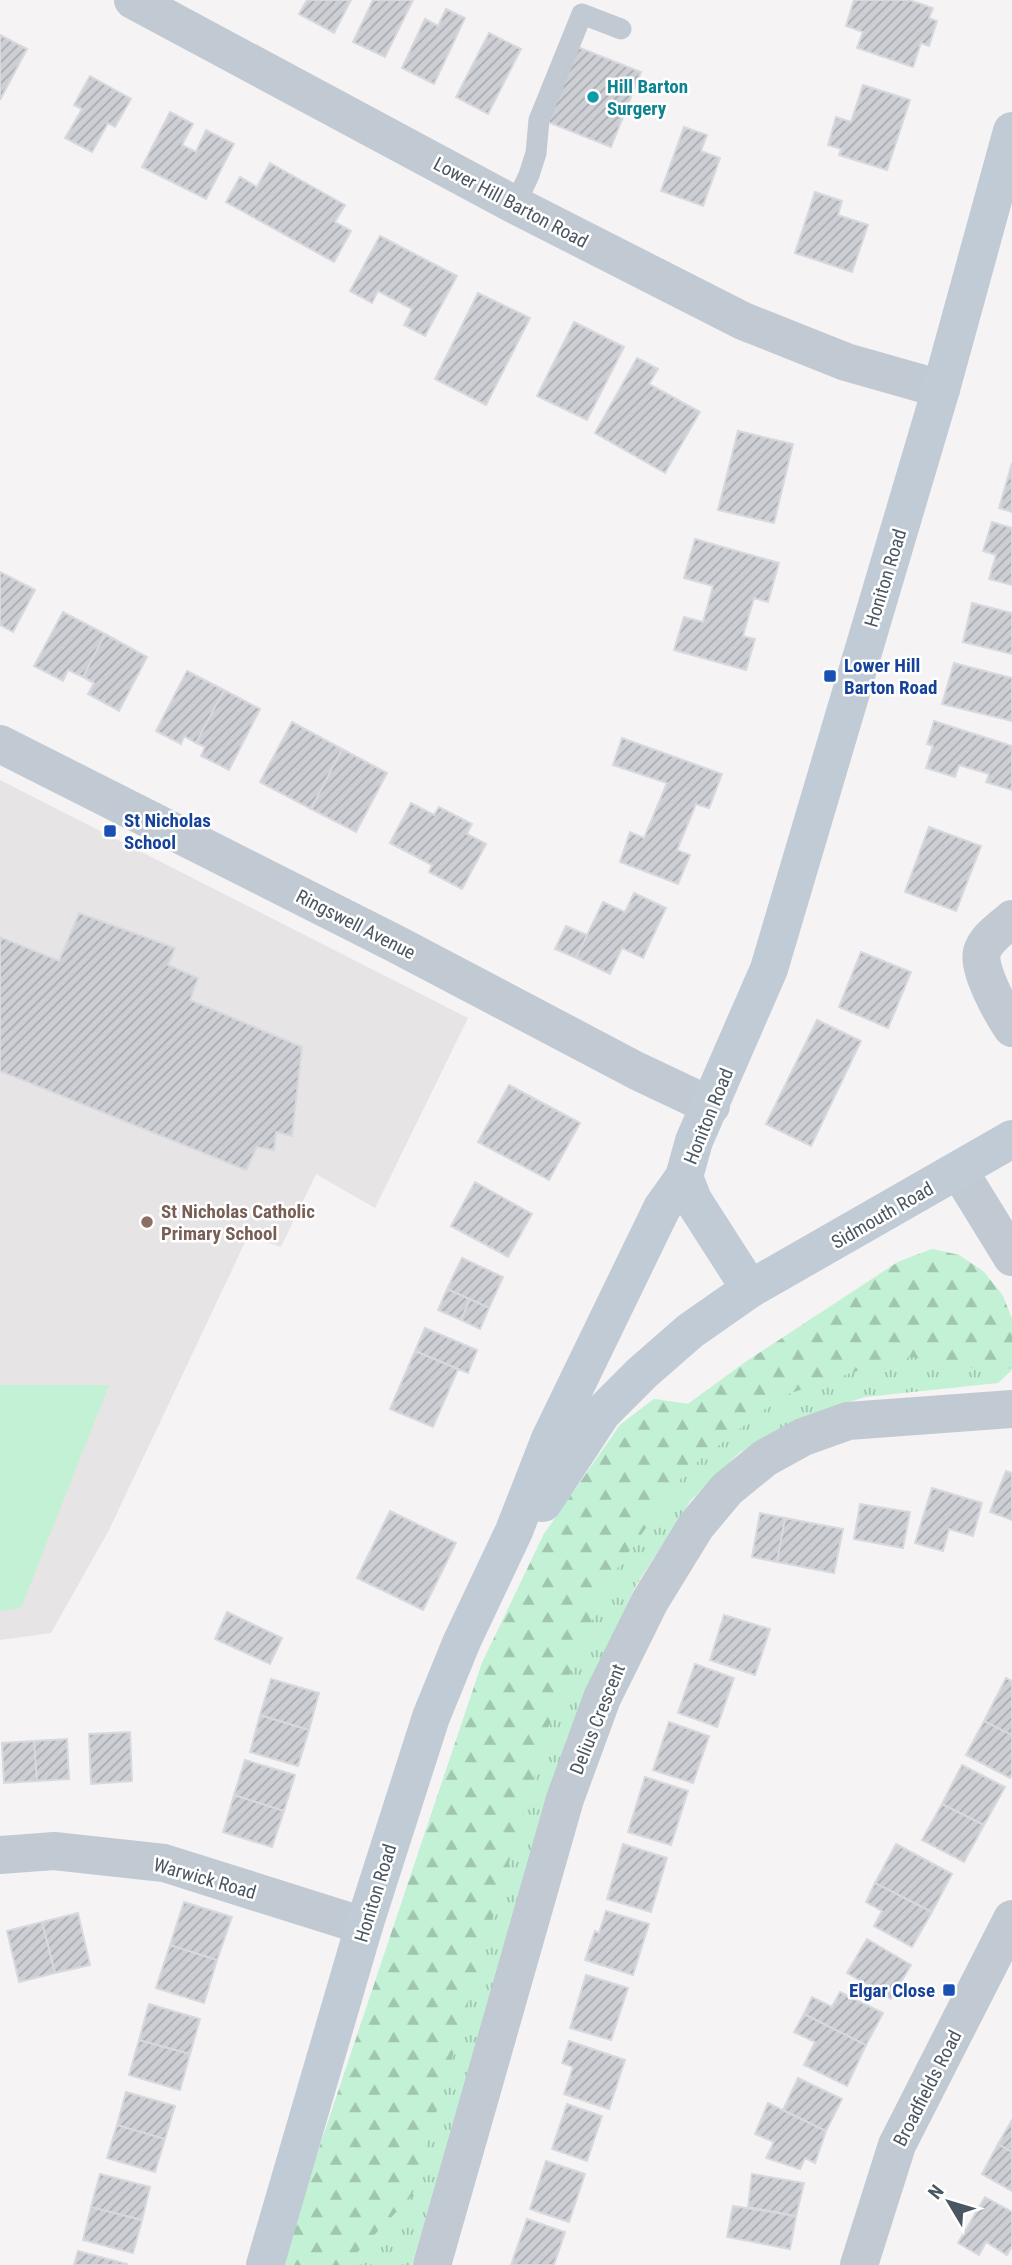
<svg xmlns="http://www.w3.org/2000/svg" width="1012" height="2265" font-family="'Roboto Condensed',sans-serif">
<defs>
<pattern id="grass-tufts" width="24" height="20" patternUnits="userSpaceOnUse" patternTransform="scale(1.75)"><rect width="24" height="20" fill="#c3f1d5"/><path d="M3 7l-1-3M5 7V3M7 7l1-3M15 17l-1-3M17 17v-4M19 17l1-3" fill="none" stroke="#a0c6b0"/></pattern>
<pattern id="forest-firs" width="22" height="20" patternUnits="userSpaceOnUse" patternTransform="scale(1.75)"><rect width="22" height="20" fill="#c3f1d5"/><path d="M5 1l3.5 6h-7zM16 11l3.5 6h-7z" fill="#a0c6b0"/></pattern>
<pattern id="building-hatch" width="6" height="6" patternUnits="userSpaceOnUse" patternTransform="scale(1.75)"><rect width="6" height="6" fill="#cdcfd5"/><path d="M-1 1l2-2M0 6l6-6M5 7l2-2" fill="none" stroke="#a8abb0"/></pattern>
</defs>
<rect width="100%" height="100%" fill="#f5f3f3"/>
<path fill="#e6e4e5" d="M0,780L468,1018L375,1208L316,1174L281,1247L248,1236L109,1530L51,1633L0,1640Z"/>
<path fill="url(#grass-tufts)" d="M932,1249L959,1255L984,1272L1003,1296L1012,1319V1370L998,1383L865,1397L800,1418L739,1453L691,1500L635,1587L567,1738L412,2265H280L482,1663L544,1534L620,1425L654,1399L688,1404L747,1361L898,1262Z"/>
<path fill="url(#forest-firs)" d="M932,1249L959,1255L984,1272L1003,1296L1012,1319V1368L992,1372L911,1357L866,1368L782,1396L687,1470L609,1580L549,1725L412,2196L345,2265H280L482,1663L544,1534L620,1425L654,1399L688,1404L747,1361L898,1262Z"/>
<path fill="#c3f1d5" d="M0,1385H109L21,1608L0,1611Z"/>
<path fill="url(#building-hatch)" stroke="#d7d9de" stroke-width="2" d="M307,0H351L334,33L299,14Z
M373,0H413L385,57L353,42Z
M854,0H909L933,8L929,18L937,21L929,46L921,43L913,67L857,48L863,32L846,26Z
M446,9L465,18L434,84L402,68L425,19L438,26Z
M489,33L521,49L488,114L456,97Z
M0,35L27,49L0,100Z
M575,46L641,72L611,147L545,121Z
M90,76L131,99L115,127L108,123L92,152L65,138L82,109L74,105Z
M863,85L910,100L887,170L839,155L841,149L828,145L836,117L851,122Z
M170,112L193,124L182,145L196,152L206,130L234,144L206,199L142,167Z
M684,127L707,135L701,151L720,158L703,206L661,191Z
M270,163L345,205L335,222L351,231L334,262L226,202L240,177L257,187Z
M815,192L842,201L838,215L868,225L852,272L795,253Z
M380,236L457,276L425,336L404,325L412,309L378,291L372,303L350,291Z
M478,293L530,318L486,405L435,379Z
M574,322L624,347L587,420L537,396Z
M637,358L658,369L649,384L700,412L665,473L595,433Z
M738,431L793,444L774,523L718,510Z
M1012,463V512L999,508Z
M992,522L1012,528V585L989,579L996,555L983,551Z
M695,539L779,563L768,602L754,598L743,636L755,639L746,670L674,650L684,617L703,622L713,586L684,578Z
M0,572L35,590L13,632L0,625Z
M972,603L1012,613V654L963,642Z
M63,612L105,634L83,677L68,670L63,681L34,666Z
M105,634L147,657L119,711L88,694L94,683L83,677Z
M954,663L1012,678V721L942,704Z
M187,671L224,690L196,743L184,736L181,744L156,731Z
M224,690L260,709L229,770L201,756L205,747L196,743Z
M934,721L1012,746V790L986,782L989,774L959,765L955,777L926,768L933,746L927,744Z
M292,722L342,749L311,809L260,782Z
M622,738L722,774L709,808L696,804L677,850L690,855L678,884L620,862L630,832L644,838L667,783L613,765Z
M342,749L387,773L356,832L311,809Z
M411,803L434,815L439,807L472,824L467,834L486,844L462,889L429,872L432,865L390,843Z
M929,827L981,846L956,911L905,892Z
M634,893L666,908L643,958L622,948L610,974L576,958L603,902L625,912Z
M79,913L175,948L168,965L198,978L190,1000L302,1047L292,1136L276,1132L274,1150L257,1147L246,1170L0,1071V937L59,961Z
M566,926L587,935L576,958L555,949Z
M861,952L911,972L888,1028L839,1007Z
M817,1020L861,1041L811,1146L766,1124Z
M509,1085L580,1123L549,1180L478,1142Z
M475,1182L532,1214L508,1257L451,1226Z
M462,1258L503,1277L489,1308L447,1289Z
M447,1289L470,1299L461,1320L438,1310Z
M470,1299L489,1308L480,1329L461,1320Z
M425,1328L477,1350L468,1373L415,1351Z
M415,1351L458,1369L433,1427L390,1409Z
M1006,1471L1012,1473V1520L990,1512Z
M932,1488L982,1503L973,1536L949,1529L943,1551L915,1543Z
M860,1504L910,1512L903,1548L854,1539Z
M390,1511L456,1543L423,1610L357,1578Z
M760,1513L785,1518L777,1562L752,1557Z
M785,1518L843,1529L834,1573L777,1562Z
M227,1612L282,1638L270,1664L215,1639Z
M724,1615L770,1629L755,1675L710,1660Z
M695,1664L734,1678L717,1727L678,1713Z
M1006,1678L1012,1681V1735L984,1721Z
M271,1679L319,1693L309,1730L260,1715Z
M260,1715L309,1730L298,1766L250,1752Z
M984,1721L1012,1735V1774L1010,1778L966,1755Z
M669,1722L709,1736L693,1783L653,1770Z
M130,1732L132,1781L91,1784L89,1734Z
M67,1739L69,1779L37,1781L34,1741Z
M34,1741L37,1781L4,1783L2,1743Z
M245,1760L295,1775L284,1811L234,1795Z
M962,1765L1005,1787L984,1825L942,1804Z
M645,1777L688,1791L671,1845L628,1832Z
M234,1795L284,1811L272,1847L223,1832Z
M942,1804L984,1825L964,1862L922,1840Z
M623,1844L667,1858L651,1912L607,1899Z
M896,1844L952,1874L932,1912L875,1883Z
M875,1883L932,1912L912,1947L874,1926L882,1911L866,1902Z
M184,1902L232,1917L217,1960L170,1945Z
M606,1911L649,1924L633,1975L585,1960L595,1931L599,1933Z
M78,1913L90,1965L55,1973L42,1922Z
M42,1922L55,1973L19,1982L7,1931Z
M867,1939L911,1965L891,1999L847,1973Z
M170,1945L217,1960L204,2003L156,1988Z
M586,1975L628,1988L611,2040L570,2028Z
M840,1992L883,2013L866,2045L804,2014L812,1997L832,2007Z
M149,2004L200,2019L190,2054L139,2040Z
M804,2014L866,2045L847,2086L804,2065L815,2042L794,2032Z
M139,2040L190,2054L180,2090L129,2075Z
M569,2041L625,2060L609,2109L564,2094L573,2067L562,2063Z
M798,2078L842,2099L826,2131L783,2110Z
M126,2092L175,2106L165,2139L117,2125Z
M768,2103L826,2131L815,2163L805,2158L800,2169L766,2158L774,2142L755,2134Z
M567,2104L602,2116L587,2161L552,2149Z
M1012,2120V2152L998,2144Z
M117,2125L165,2139L155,2172L107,2158Z
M998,2144L1012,2152V2191L982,2174Z
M546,2161L585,2174L569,2222L530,2209Z
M100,2174L150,2187L142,2220L91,2207Z
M752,2174L804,2183L796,2216L748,2207Z
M985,2197L1012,2212V2246L1007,2255L986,2242L979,2255L958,2243Z
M733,2206L796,2216L790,2249L727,2237Z
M91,2207L142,2220L133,2253L83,2240Z
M527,2219L565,2232L554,2265H511Z
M78,2251L127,2264V2265H74Z"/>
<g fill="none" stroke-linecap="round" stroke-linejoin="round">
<path stroke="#c1cad2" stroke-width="21" d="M515,205L529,175L536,153L539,120L582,14L621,29"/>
<path stroke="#c1cad2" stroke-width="38" d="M133,0L515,205L743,321L846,362L941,389
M0,744L396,944L637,1071L711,1106
M1012,919C1002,928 986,938 982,952C977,969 1002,1013 1012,1028
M959,1171L1012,1257
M0,1855L54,1851L164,1863L364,1926
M432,2265L565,1799L602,1698L650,1601L696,1526L727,1489L765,1458L803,1437L848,1421L1012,1409
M859,2265L897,2145L1012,1919"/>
<path stroke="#c1cbd6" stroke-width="38" d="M684,1177L693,1200L750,1289
M543,1503L602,1413L642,1373L690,1331L750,1289L1012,1139
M265,2265L364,1926L431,1717L462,1641L514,1531L550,1439L662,1208L684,1177L694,1141L769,969L941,389L1012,131"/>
</g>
<circle fill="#0f9aa8" stroke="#fff" stroke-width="2.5" cx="593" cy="97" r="7"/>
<g fill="#1a4fb4" stroke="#fff" stroke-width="2.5">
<rect x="823" y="669" width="14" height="14" rx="3.5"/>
<rect x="103" y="824" width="14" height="14" rx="3.5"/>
<rect x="942" y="1983" width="14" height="14" rx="3.5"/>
</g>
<circle fill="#8d6e63" stroke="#fff" stroke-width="2.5" cx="147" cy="1222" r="7"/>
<g text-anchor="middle" stroke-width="5" stroke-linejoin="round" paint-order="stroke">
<g font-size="19" font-weight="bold" fill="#0d838f" stroke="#fff" text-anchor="start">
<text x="607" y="93">Hill Barton<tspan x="607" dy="22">Surgery</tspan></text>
</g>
<g font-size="19" fill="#4a5661" stroke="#fff">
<text transform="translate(511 202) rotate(28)" y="7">Lower Hill Barton Road</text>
<text transform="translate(885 578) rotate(-73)" y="7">Honiton Road</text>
<text transform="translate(356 924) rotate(27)" y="7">Ringswell Avenue</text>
<text transform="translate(708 1116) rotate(-68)" y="7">Honiton Road</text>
<text transform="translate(882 1215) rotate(-30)" y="7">Sidmouth Road</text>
<text transform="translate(597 1719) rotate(-68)" y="7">Delius Crescent</text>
<text transform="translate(205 1878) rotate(16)" y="7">Warwick Road</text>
<text transform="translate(375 1893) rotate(-73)" y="7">Honiton Road</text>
<text transform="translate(927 2088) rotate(-63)" y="7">Broadfields Road</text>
</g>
<g font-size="19" font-weight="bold" fill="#164399" stroke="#fff" text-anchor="start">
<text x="844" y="672">Lower Hill<tspan x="844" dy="22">Barton Road</tspan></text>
<text x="124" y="827">St Nicholas<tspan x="124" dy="22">School</tspan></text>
<text x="935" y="1997" text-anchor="end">Elgar Close</text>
</g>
<g font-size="19" font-weight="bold" fill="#785e54" stroke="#fff" text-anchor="start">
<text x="161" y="1218">St Nicholas Catholic<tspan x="161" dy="22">Primary School</tspan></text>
</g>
</g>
<g transform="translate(949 2202) rotate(308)" stroke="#ffffff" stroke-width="5" paint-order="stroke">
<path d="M0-5L12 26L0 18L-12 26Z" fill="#4a5661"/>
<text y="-10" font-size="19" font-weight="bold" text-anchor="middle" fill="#4a5661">N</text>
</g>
</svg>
